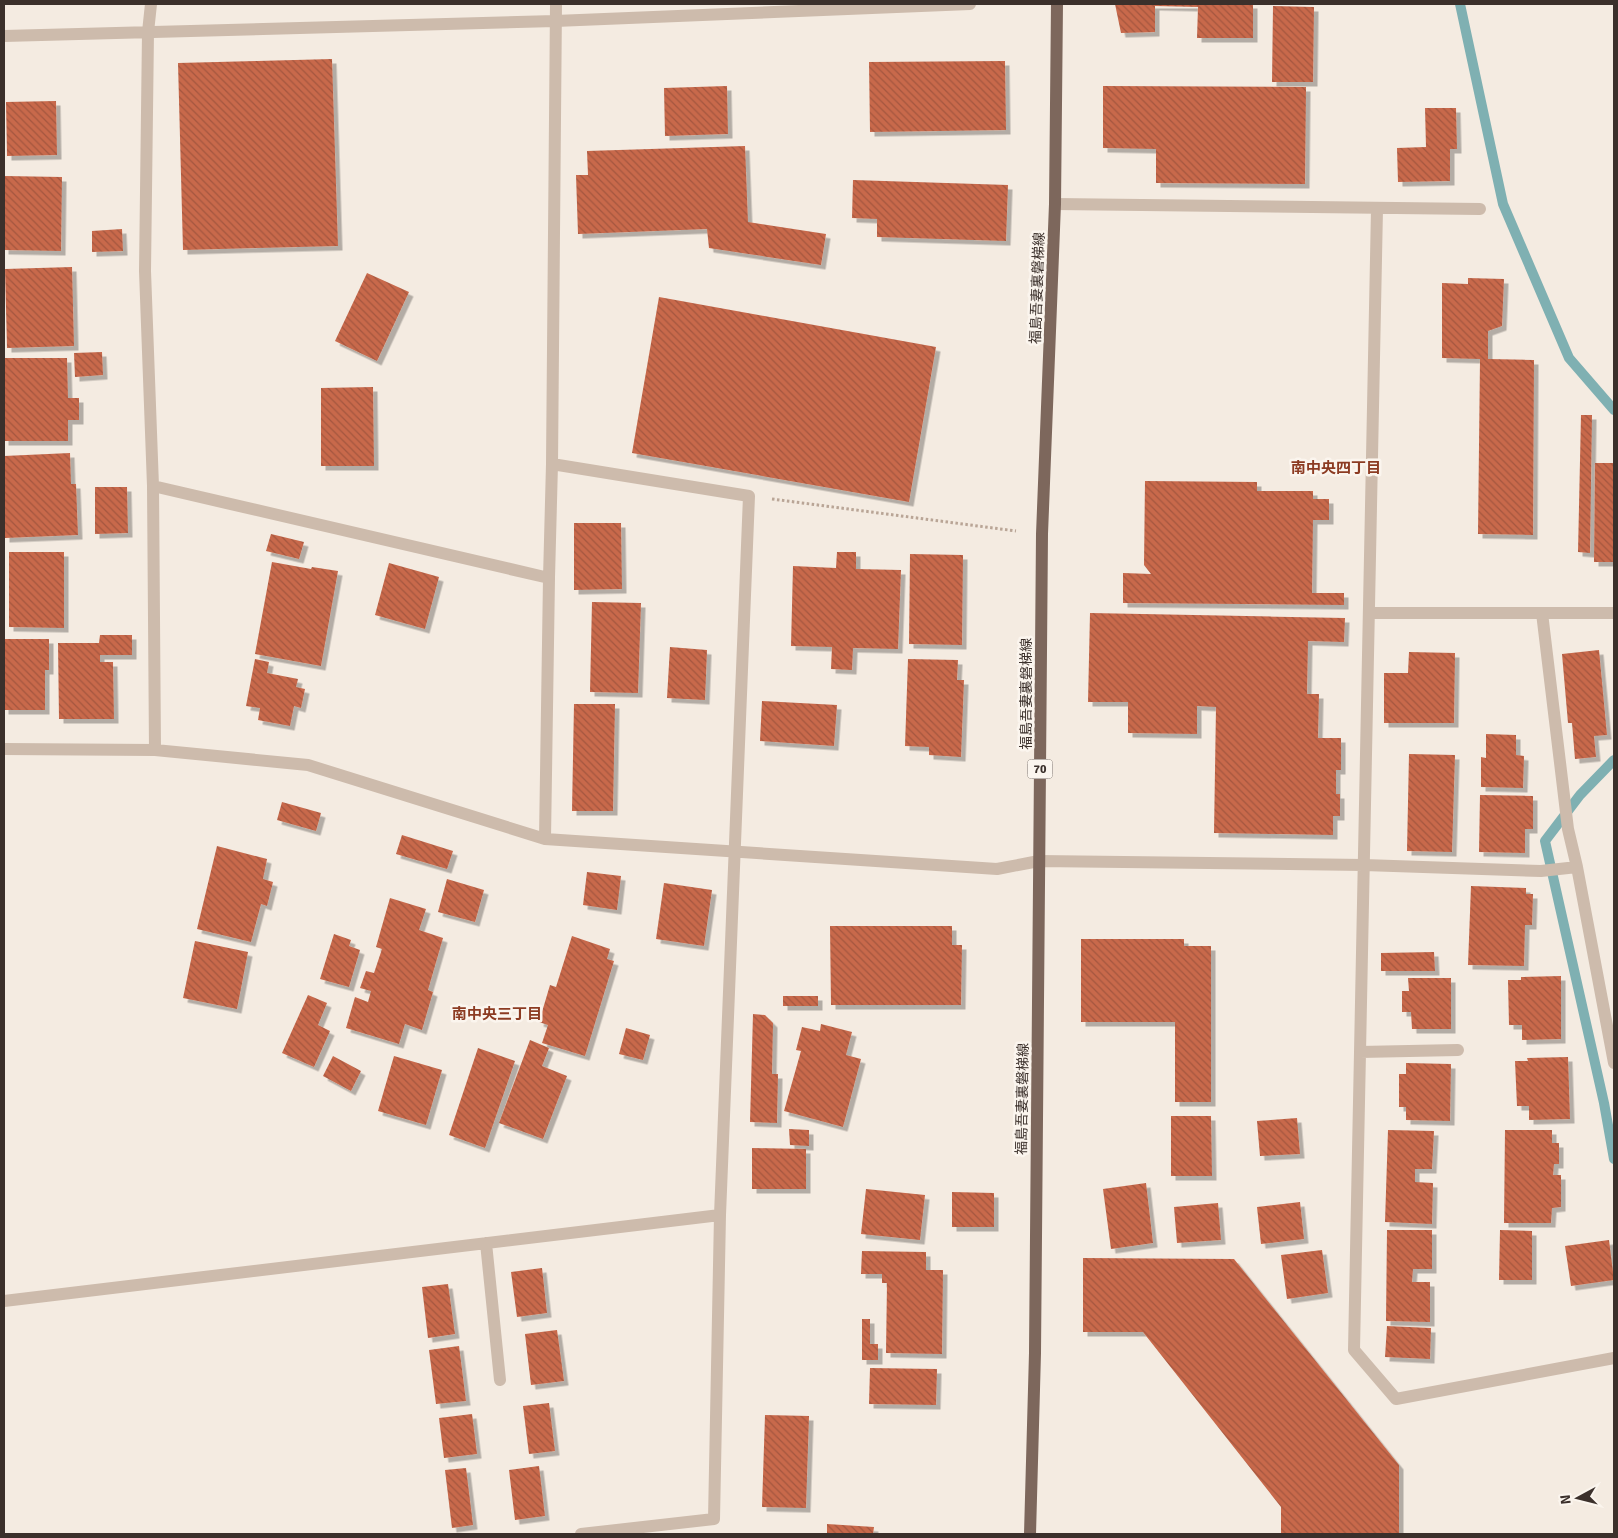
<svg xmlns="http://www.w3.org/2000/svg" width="1618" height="1538" font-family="Signika,'Noto Sans JP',sans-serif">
<defs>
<pattern id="building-back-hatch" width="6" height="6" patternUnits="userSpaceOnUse" patternTransform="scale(1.25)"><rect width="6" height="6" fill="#c8694b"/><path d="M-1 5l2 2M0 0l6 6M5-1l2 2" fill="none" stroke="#a4573f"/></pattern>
<filter id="shadow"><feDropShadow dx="4.5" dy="4.5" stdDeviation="0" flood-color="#0004"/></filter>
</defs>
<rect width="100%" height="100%" fill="#f4ebe1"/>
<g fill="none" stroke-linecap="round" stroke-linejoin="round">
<path stroke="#7fb0b2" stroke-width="10" d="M1460,4L1503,204L1569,358L1614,410
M1614,760L1580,795L1545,841L1604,1103L1614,1159"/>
</g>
<path fill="url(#building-back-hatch)" filter="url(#shadow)" d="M1115,4H1253V38H1197L1198,7L1155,6V32L1121,33Z
M1273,6L1314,7L1313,82H1272Z
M332,59L338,246L183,250L178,63Z
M1005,61L1006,130L870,132L869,62Z
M727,86L728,134L665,136L664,88Z
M1103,86L1306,87L1305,184L1156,183V149L1103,148Z
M56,101L57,155L7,156L6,102Z
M1425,108H1456L1457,149H1450V181L1398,182L1397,148L1426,147Z
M745,146L748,222L826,234L821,265L709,248L707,229L578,234L576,175H588L587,151Z
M5,176L62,177L61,251L4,250Z
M853,180L1008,185L1006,241L877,237V219L852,218Z
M122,229L123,251L92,252V231Z
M72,267L74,346L7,348L5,269Z
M367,273L409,292L377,361L335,341Z
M1468,278L1504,279L1502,326L1488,331V359L1534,360L1533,535L1478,534L1480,359L1442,358V283L1468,284Z
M659,297L936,347L909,502L632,453Z
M102,352L103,375L75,377L74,353Z
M4,358H67L68,398H79V420H68V441H4Z
M373,387L374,466H321V388Z
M1581,415H1592L1590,553L1578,552Z
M70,453L71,484H76L78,535L5,538L4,456Z
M1595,463H1614V562H1594Z
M1145,481L1257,482V491H1313V499H1329V520H1313L1312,593H1344V605L1123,603V573L1151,574L1144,565Z
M95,487H127L128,533L95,534Z
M574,523H621L622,589L574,590Z
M271,534L304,542L299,559L266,551Z
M9,552H64V628L9,627Z
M837,552H856V569L901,570L898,649L853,648L852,670L831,669L832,647L791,646L793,566L836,568Z
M910,554L963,555L962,645L909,644Z
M272,562L311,569L312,567L338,571L321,666L255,654Z
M389,563L439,577L425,629L375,615Z
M592,602L641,603L638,693L590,692Z
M1090,613L1345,618L1344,642L1308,641L1307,694H1319L1318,738H1341V770H1336V794H1340V816H1333V835L1214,833L1216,707L1197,706V734L1128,733V702H1088Z
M100,635H132V655H100V662H113L114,719H59L58,643H99Z
M4,639H49V670H45V710H4Z
M670,647L707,650L705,700L667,698Z
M1599,650L1607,735L1594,736L1596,757L1575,759L1572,723H1568L1562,654Z
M1409,652L1455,653L1454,723H1384V673H1408Z
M255,659L269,662L267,673L298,679L296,687L305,689L301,708L294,706L290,726L258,720L260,708L246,706Z
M908,659L958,660L957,680H964L961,757L929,755V747L905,746Z
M762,701L837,705L834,746L760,741Z
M574,704H615L613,811H572Z
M1486,734L1516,735V755L1524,756L1523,788L1481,787V757L1486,758Z
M1409,754L1455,755L1452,852L1407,851Z
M1480,795L1533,796V829H1525V853L1479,852Z
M282,802L321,813L316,831L277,820Z
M402,835L453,851L447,869L396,854Z
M217,846L267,859L263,879L273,882L267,906L261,904L251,942L197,929Z
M587,872L621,876L617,910L583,905Z
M447,879L484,890L475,922L438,912Z
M664,883L712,890L704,946L656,939Z
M1471,886L1526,888V894H1533L1532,925H1525L1524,966L1468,965Z
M390,898L426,909L419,930L443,938L428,990L433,992L422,1030L405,1024L399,1044L346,1028L355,997L368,1002L371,991L360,988L366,971L374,973L382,949L376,947Z
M830,926H952V945H962L961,1005H831Z
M334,934L351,940L349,946L360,950L349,987L320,979Z
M572,936L610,949L607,959L614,961L585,1056L542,1043L548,1025L539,1022L550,985L556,987Z
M1081,939H1184V946H1211V1102H1175V1022H1081Z
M195,941L248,952L237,1009L183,998Z
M1434,952L1435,971H1381V953Z
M1561,976V1039L1522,1040V1025H1509L1508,980H1521V977Z
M1408,978H1451V1029H1412L1411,1012H1402V991H1409Z
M308,995L327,1003L318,1025L330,1031L314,1067L282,1053Z
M783,996H818V1006H783Z
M753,1014L765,1015L773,1023L772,1074H778L777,1123L750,1122Z
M821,1024L852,1032L846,1055L861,1059L843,1127L784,1111L801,1051L796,1050L802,1027L820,1031Z
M626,1028L650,1035L643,1060L619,1054Z
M530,1040L549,1048L542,1066L567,1076L543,1139L499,1123Z
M478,1048L515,1061L485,1148L449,1135Z
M333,1056L361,1071L351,1091L323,1076Z
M394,1056L442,1070L426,1125L378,1111Z
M1568,1057L1570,1119L1529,1120V1106H1517L1515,1061H1528L1527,1058Z
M1406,1063L1451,1064L1450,1121L1406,1120V1107H1399V1074H1406Z
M1171,1116H1211L1212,1176H1171Z
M1297,1118L1300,1154L1260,1156L1257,1121Z
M789,1129L809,1130V1146L790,1145Z
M1388,1130L1434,1131L1432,1169H1415V1182L1433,1183L1432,1224L1385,1222Z
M1505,1130H1552V1143H1559V1164H1554L1553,1175H1561V1207L1552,1208L1551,1223H1504Z
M752,1148L806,1149V1189H752Z
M1146,1183L1153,1243L1111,1249L1103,1189Z
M866,1189L925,1195L920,1240L861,1234Z
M952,1192L994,1193V1227H952Z
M1300,1202L1304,1239L1261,1244L1257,1207Z
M1218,1203L1221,1240L1177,1243L1174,1207Z
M1387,1230H1432V1269H1413L1412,1282H1430V1322L1386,1321Z
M1500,1230L1532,1231V1280H1499Z
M1609,1240L1614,1280L1571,1286L1565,1246Z
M1322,1250L1328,1293L1287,1299L1281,1255Z
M862,1251L926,1252V1270H943L942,1354L886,1353L887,1283H882V1274H861Z
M1083,1258L1234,1259L1399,1465V1534H1281V1507L1143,1332H1083Z
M542,1268L547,1313L517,1317L511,1272Z
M448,1284L455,1334L428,1338L422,1287Z
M862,1319H870V1344H878V1360H862Z
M1387,1326L1431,1328L1430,1359L1385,1357Z
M557,1330L564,1381L531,1385L525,1334Z
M459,1346L466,1401L436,1404L429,1350Z
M870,1368L937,1369L936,1405L869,1404Z
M549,1403L555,1451L529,1454L523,1406Z
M472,1414L477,1454L444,1458L439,1418Z
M765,1415L809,1416L806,1508L762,1507Z
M539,1466L545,1516L515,1520L509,1470Z
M466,1468L473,1525L452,1528L445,1470Z
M827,1524L874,1527L873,1534H827Z"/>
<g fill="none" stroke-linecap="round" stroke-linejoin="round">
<path stroke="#b9a596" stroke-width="3" stroke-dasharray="2.5 2.5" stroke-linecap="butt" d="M772,499L1016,531"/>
<path stroke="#cdbbac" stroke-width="12" d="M151,4L148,32L145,271L153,486L155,750
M4,36L555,21L970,4
M1055,204L1480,209
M1377,209L1354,1350L1396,1399L1614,1358
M552,464L749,496L720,1215L714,1519L581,1534
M153,486L549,578
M1369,613H1614
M1542,613L1568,829L1577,867L1614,1063
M4,749L155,750L308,765L545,839L997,869L1039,861L1364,865L1541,871L1577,867
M545,839L549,578L552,464L556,4
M1360,1052L1458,1050
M486,1243L500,1380
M4,1301L720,1215"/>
<path stroke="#7d675c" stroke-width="12" d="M1030,1534L1035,1353L1042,534L1055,204L1057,4"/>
</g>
<g text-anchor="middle" stroke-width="5" stroke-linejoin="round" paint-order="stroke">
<rect fill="#fbf5ee" stroke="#756b66" stroke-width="1" x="1027.5" y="759.5" width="25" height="19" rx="4"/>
<g font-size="12" font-weight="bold" fill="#3b302b">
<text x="1040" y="773">70</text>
</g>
<g font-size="14" fill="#3b302b" stroke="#fbf5ee">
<text transform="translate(1037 288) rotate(-88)" y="5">福島吾妻裏磐梯線</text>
<text transform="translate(1026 694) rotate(-90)" y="5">福島吾妻裏磐梯線</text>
<text transform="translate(1022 1099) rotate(-89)" y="5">福島吾妻裏磐梯線</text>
</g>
<g font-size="15" font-weight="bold" fill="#8c3b22" stroke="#fbf5ee">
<text x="1336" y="473">南中央四丁目</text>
<text x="497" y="1019">南中央三丁目</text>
</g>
</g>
<rect width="1618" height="1538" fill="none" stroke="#3b302b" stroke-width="10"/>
<g transform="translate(1578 1498) rotate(263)" stroke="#fbf5ee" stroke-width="4" paint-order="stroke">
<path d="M0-4L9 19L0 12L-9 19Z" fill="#3b302b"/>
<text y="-8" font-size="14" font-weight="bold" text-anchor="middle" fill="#3b302b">N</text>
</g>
</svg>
